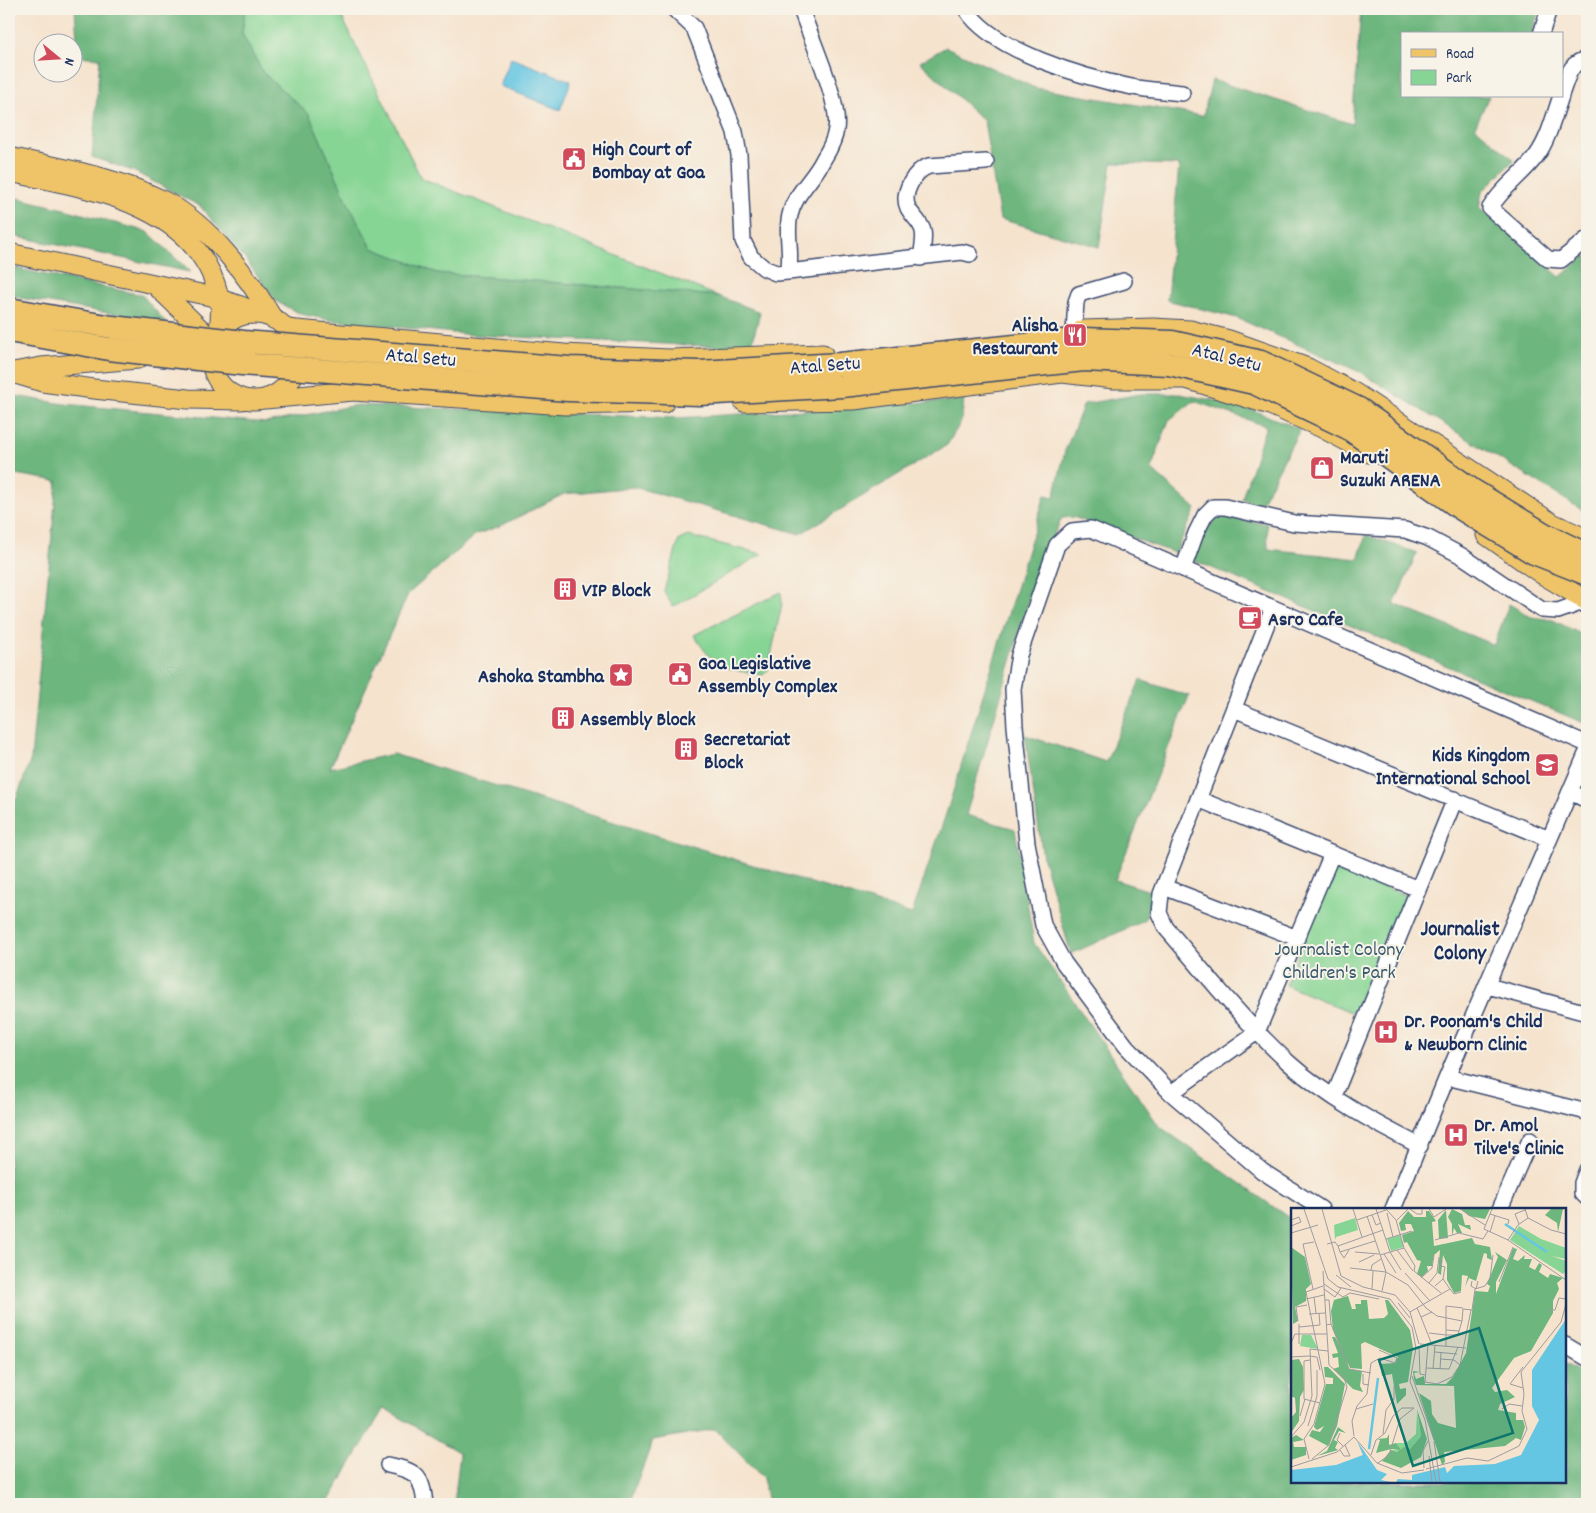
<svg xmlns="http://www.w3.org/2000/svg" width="1596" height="1513" font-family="Dekko,sans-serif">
<rect width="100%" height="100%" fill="#f7f3e8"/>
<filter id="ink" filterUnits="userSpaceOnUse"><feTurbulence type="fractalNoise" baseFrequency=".02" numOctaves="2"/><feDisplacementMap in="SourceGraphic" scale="10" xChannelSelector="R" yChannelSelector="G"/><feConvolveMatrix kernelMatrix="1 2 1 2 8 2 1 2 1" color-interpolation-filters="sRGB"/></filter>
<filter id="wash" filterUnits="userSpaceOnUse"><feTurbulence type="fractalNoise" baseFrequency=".0096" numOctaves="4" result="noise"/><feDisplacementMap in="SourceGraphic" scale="20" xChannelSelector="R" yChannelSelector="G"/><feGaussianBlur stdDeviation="1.12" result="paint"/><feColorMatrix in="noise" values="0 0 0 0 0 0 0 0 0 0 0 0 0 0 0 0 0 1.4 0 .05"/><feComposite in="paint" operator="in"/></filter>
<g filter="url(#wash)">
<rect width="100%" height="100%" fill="#f5e3cd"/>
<path fill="#87d594" stroke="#518279" d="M245,9H338L421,178L718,296L437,273L372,248L348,203L309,114L263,73L242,34Z
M688,536L762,554L673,607L664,591L679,540Z
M781,592L782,603L768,670L763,675C724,668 716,670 694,635Z
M1335,866L1407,896L1358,1015L1285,985Z"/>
<path fill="#6db67e" stroke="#44726e" d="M75,9H245L242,34L263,73L309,114L348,203L372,248L437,273L718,296L760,312L751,348L473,335L330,320L301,314L277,302L246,260L200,206L133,171L92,157L100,58L78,56Z
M1361,9H1539L1532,34H1402V96H1489L1475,127L1514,160L1482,192L1479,208L1560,277L1587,255V513L1360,372L1237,318L1167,300L1179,165L1112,163L1099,247L1000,219L984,121L920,62L946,47L1035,88L1203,116L1212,80L1352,124Z
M9,196L64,209L148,232L190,272L9,235Z
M9,267L142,295L166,323L9,296Z
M1141,394H1179L1240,405L1300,429L1259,507L1242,498L1266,426L1194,401L1169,420L1151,469L1196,509L1175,553L1073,517L1062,518L1039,565L966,815L1015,829L1034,943L1159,1126L1292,1220V1482H1565V1364L1587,1376V1504H768L763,1478L715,1429L653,1440L631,1499L632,1504H454L460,1453L384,1408L327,1504H9V819L31,759L57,481L9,473V395L64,404L266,423L356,405L676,418L964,400L961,422L947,445L800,534L634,487L564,494L500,526L475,535L408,594L330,768L393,754L912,914L947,811L1045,495L1054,497L1065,451L1084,404Z
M1218,516L1267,524L1268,549L1358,559L1366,535L1417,553L1394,604L1494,645L1509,604L1531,617L1553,620L1587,637V715L1584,723L1193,560L1205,531Z
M1140,680L1189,696L1115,880L1153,892L1145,920L1071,954L1043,858L1025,735L1106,762Z"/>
<path fill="#64c6e2" stroke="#407aa0" d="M511,58L571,81L560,110L500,86Z"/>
</g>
<g filter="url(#ink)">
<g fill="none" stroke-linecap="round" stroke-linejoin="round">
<defs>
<path id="minor" d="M674,9L694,28L735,132L739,155L743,241L751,257L764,268L776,273L788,272L962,252L970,254
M966,9C992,51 1085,78 1132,87C1148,90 1165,91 1182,93
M1541,34L1549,9
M1562,92C1567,79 1570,60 1587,60
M1561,96C1554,116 1549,138 1537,155C1523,175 1504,185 1490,208L1548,259L1561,260L1587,239
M921,258C922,249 925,240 923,231C921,222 912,216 908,208C901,193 915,170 929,166L986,162
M788,272C793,253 785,235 790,215C795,193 813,180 823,160C828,152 835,138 836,129C841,103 810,37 801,9
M1074,331L1076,302L1079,294L1124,281
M1183,569L1196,533L1205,515L1213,507H1225L1294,523L1405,530L1428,538L1462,556L1542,610L1558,611L1586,601
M1273,608L1161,894L1159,913L1166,928C1206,974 1244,1022 1289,1063C1327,1097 1374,1123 1420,1146
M1234,709L1549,839
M1570,792L1587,800
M1198,799L1418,889
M1164,887L1297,938
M1488,986L1587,1013
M1447,1077L1587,1112
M1171,1093L1257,1032L1332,854
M1334,1096L1455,799
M1587,1170L1582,1183V1193L1587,1198
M1321,1209L1262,1171L1171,1093L1126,1046L1064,963L1043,925L1027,843L1015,726L1013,689L1019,655L1057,545L1072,531L1091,529L1587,744
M1393,1209L1447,1077L1587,752
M1500,1209L1530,1140
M1565,1345L1587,1358
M388,1465C416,1471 422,1475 425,1504"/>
<path id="major" d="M9,157C61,168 118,177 166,202C209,225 249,277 273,319
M9,172C88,188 198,204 219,297C222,308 220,321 219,332
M9,253L210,296L241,306L259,314
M154,284L214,342
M211 357a43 43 0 1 1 86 0a43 43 0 1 1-86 0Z
M286,329L564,354L669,359L823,354
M1082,330L1153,328L1190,330L1229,340L1308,368L1355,393L1552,523L1587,539
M9,372L42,382L94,389L188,399L242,400
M13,372L41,367L138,359
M265,399L353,391L565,405L664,403
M744,402L854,400L1062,373L1114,379H1186L1270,405L1322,428L1369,453
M1486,535L1540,573L1587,601"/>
</defs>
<use href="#minor" stroke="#3c4a6f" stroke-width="18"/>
<use href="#major" stroke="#3c4a6f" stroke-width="21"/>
<use href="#minor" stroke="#fff" stroke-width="15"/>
<use href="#major" stroke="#efc469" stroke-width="19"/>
<defs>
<path id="highway-bridge" d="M9,309L112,327L244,342L569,368L699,372L840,364L1083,339L1172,342L1261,362L1359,409L1472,490L1544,534L1587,555
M9,331L109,349L242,364L568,390L699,394L842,386L1084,360L1169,364L1254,383L1348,428L1460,508L1534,553L1587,574"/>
</defs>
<use href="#highway-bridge" stroke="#3c4a6f" stroke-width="25" stroke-linecap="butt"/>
<use href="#highway-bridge" stroke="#efc469" stroke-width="22"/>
</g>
</g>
<defs>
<symbol id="civic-square" viewBox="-11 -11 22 22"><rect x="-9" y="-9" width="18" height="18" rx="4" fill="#d1495b" stroke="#f7f3e8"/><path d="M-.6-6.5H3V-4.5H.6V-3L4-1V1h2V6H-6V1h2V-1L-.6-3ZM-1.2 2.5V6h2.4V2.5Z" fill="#fff"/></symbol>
<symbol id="restaurant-square" viewBox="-11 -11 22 22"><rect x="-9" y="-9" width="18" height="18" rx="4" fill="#d1495b" stroke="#f7f3e8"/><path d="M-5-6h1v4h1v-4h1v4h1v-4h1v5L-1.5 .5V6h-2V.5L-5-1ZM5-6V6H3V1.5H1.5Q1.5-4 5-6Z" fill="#fff"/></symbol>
<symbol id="shop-square" viewBox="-11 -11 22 22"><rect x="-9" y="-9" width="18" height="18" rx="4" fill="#d1495b" stroke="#f7f3e8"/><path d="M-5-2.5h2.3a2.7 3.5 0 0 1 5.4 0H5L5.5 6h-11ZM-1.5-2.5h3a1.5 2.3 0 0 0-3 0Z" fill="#fff"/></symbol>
<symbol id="building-square" viewBox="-11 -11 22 22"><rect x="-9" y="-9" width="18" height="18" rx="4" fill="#d1495b" stroke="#f7f3e8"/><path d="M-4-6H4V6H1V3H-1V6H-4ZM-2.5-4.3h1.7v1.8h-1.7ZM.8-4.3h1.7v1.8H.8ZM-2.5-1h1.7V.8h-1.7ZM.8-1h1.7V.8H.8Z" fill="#fff"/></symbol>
<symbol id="cafe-square" viewBox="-11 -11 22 22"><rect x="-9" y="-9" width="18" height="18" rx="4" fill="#d1495b" stroke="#f7f3e8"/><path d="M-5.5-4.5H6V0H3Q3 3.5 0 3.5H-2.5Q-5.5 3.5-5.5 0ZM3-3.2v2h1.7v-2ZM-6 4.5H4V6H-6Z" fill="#fff"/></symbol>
<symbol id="sight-square" viewBox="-11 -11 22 22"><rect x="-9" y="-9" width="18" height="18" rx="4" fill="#d1495b" stroke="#f7f3e8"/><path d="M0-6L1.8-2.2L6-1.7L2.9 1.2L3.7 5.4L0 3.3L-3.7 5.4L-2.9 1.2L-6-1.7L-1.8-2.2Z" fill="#fff"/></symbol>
<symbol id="school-square" viewBox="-11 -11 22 22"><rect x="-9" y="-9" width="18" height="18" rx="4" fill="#d1495b" stroke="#f7f3e8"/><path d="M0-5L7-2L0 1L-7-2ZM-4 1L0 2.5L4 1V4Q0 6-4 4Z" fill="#fff"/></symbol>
<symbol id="hospital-square" viewBox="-11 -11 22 22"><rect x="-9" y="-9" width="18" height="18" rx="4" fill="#d1495b" stroke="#f7f3e8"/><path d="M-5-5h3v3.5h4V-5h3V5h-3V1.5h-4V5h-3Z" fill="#fff"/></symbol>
</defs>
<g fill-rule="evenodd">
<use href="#civic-square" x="560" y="145" width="28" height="28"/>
<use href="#restaurant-square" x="1061" y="321" width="28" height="28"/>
<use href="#shop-square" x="1308" y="454" width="28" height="28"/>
<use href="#building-square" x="551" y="575" width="28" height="28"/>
<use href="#cafe-square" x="1236" y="604" width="28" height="28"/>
<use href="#civic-square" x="666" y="660" width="28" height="28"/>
<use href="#sight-square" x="607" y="661" width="28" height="28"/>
<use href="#building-square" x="549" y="704" width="28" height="28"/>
<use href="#building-square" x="672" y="735" width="28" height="28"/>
<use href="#school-square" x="1533" y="751" width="28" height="28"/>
<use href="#hospital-square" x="1372" y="1018" width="28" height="28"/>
<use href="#hospital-square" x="1442" y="1121" width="28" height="28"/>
</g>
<g text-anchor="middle" stroke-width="4" stroke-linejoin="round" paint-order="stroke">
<g font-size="20" font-weight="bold" fill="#1b2f5e" stroke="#f7f3e8" text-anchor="start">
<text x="592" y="155">High Court of<tspan x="592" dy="23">Bombay at Goa</tspan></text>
<text x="1058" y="331" text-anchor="end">Alisha<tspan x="1058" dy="23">Restaurant</tspan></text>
<text x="1340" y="463">Maruti<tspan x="1340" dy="23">Suzuki ARENA</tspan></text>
<text x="582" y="596">VIP Block</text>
<text x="1268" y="625">Asro Cafe</text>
<text x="698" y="669">Goa Legislative<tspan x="698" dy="23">Assembly Complex</tspan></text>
<text x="604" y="682" text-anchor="end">Ashoka Stambha</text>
<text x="580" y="725">Assembly Block</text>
<text x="704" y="745">Secretariat<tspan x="704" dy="23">Block</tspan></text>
<text x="1530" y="761" text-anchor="end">Kids Kingdom<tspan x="1530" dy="23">International School</tspan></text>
<text x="1404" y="1027">Dr. Poonam's Child<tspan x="1404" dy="23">&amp; Newborn Clinic</tspan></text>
<text x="1474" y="1131">Dr. Amol<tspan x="1474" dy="23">Tilve's Clinic</tspan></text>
</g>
<g font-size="20" fill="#1b2f5e" stroke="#f7f3e8">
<text transform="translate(421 356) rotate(5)" y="7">Atal Setu</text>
<text transform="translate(1227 356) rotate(14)" y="7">Atal Setu</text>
<text transform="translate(825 364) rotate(-4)" y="7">Atal Setu</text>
</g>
<g font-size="20" fill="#36586c" stroke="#f7f3e8">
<text x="1339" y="955">Journalist Colony<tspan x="1339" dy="23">Children's Park</tspan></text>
</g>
<g font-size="21" font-weight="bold" fill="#1b2f5e" stroke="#f7f3e8">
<text x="1460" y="935">Journalist<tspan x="1460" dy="24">Colony</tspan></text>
</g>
</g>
<g transform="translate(1291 1208)">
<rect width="275" height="275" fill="#f5e3cd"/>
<path d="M64,10L67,22L45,29L44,32L43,17ZM228,18L250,31L275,40V51L261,48L275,53V63L272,66L219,32ZM109,27L113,39L100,43L96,31ZM11,127H20L27,141L9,138ZM126,204L130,228L119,241H111L106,244L100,242H105L108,240L105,235H115L125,226Z" fill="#87d594"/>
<path d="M161,1L171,6L174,17H179L180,22L167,16L171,25H166L163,20L161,28V16L157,9ZM170,1H199L194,11L178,8ZM260,1H272L267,24L266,15L254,7ZM155,2L157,30L148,31L147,12ZM117,3L123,9H135V3H138L145,13L141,14L143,38L181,30L184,36L199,39L201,52L196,50V46L193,45L185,73L178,70L174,79L177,68L171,67L170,83L163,85L156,72V56L152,47L150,67L147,65L149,42L143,47L141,58H136L137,63L131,69L126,66L130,53L126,52L116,34L113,35L111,27L123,23L120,16H114L115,22L110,23L108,15ZM0,39L14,49L20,76L15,81V93L4,99L7,113L2,116ZM222,40L226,41L222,51L227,53L234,47L233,51H241L238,59L244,62L248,55L251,57L248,64L257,70L259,66L272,70L266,75L268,81L262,93V105L240,143L223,150L201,180L204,184L216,182L224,189L209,196L207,202L225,205V212H232L234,219L230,232L225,230L214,238L153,244L154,254L151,257L128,185L140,193L141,206L147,215L165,220L163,178L125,177L123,171L122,163L129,164L123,165L125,171L133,168L134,176H155L162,169L175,145L184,83L197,84L199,78L196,76L207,49L204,44L216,52L205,74V86ZM57,88L61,101H65L64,96H70V92H76L78,111L93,110L97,106L94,92H97L119,122L122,139L117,174L108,176L109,181L115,180V187L106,196L101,166L91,168L89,156L104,155L107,149L74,134L70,136L71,161L59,160L42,122L40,103L43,92ZM41,129H44L55,148L58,161L71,163L69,178L72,184L62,181L42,161L48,159L47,149L42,150L41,146L47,145ZM8,151L12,159L13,182L9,189L8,213L0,225V210L5,204L4,190L0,188V152ZM33,159H37L54,176L46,218L37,238L18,228L21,222L29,224L33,218L26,222L23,219L35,176H42V170L34,169ZM126,201L136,231L130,249L110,260L91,253L100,242L106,244L113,239L119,241L130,228ZM47,219L55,225L48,223L43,232L47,234L44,240L47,242L26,248L36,243ZM98,226V237L105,235L110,242L100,241L85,245L89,232L86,231L96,230ZM5,227L13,232L2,234L3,239H15V247L0,252V230Z" fill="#6db67e"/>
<path d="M275,111V274H105L107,271L121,272V267L154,259L156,265L163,258L204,256L230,247L248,212L241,198V162ZM66,233L86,262L96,266L90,272L100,274H0V262L45,257L72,247Z" fill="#64c6e2"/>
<path fill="none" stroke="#64c6e2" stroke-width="2.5" d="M214,16L256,44M78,241L87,170"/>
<path fill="none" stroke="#9e9ba1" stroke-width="1" d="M13,1L37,71L47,79L99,91L121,119L125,140L119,173L134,212L145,274M31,1L50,68L72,79L104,87L119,104L128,136M62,1L71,29M85,1L99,44L110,62M95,1L105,12L113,40L124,58L123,63L150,85M119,1L126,6H131V1M138,1L143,9L155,1M169,1L194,17M201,1L193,21L217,32L275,72M234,1L237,10L260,22L275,26M96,5L102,29M199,6L218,12L217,16M81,7L85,17L90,15M76,8L95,64L91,83M0,12L8,9L10,14L0,18M66,12L95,2M106,12L117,1M228,16L224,6L234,2M199,24L204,8M0,25L27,17M95,31L121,23M144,32L168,25L192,31L197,23M217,32L227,17L237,10M36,36L44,34L47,38L92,22M47,38L49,44L84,33M106,42L122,63M49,44L53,50L58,42M64,44L88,46M93,46L105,65M89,47L113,40M150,51V58L154,59L152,71M68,54L83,47M59,60L95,64L117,77L135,100L146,108L171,113L172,101L181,102L184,81L194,78L199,70L202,47M80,62L81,57L90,51M114,65L139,93M45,67L60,79M130,70L141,60L143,47M181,73L180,78L185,81L187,73M208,74L222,39M138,75L146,65L148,49M33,76L52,89L59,85L88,91M144,78L152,71L159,81M22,81L12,36L23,34M33,81L44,89L50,80M81,81L82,63M23,89L25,105M15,91L33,87M34,92H38L40,116M107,95L119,110M126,100L130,109L141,104M257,102H264L268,90L275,91M119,104L159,81L163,86L170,84M18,106L34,105M130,109L141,137M7,113L5,99L16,97M8,116V136M35,117L40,116L58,161L80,165M8,119L29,117L28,105M155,122V98L172,100M168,123L155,122V127H167L168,123L171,113M138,125L155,127V138M0,135L4,126H36M129,136L175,140M137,136L134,174L146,176L161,169L169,157L180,102M128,140L129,166L134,167M144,144L166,146M18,148L26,149L29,162M0,149L18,148M150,151L163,152L169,157M19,152L13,153V191L29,195M135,160L158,161L167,139M142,161L144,137M149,161L150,145M72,166V176L78,177M121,168L143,232M232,180L219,176L232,159M65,201L82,196M211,201L218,196L231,198M9,208L14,191M17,218L26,188V162M49,225L46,232L52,238M92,226L95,202L103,191V178M63,228L61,213L66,198L76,186L80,155L89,150L104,155L106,150L88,142M0,229L13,214L21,188L19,141L37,143M143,233L149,274M49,242L53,248H59L54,237M80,247L85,232L94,225L102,208L111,200H123M138,248L141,274M18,251L13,231L23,216L34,176L15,84L32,78M21,251L38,237L56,179L53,170L38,157L32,63M87,255L98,247L109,211L123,200M0,259L46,244L63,229L86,255L111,265L133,262M133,260L132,243L137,233M135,261L176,250L197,253L228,238L236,221L231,203L233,186L230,164L270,114L275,96"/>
<path fill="#0f766e" fill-opacity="0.15" stroke="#0f766e" stroke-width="2.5" d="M188,120L222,225L122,258L88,152Z"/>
<rect width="275" height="275" fill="none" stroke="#1b2f5e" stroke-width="2.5"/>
</g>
<rect width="1596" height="1513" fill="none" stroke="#f7f3e8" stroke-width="30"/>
<rect x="1401" y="32" width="162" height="65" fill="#f7f3e8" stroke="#9fa5b1"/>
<rect x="1411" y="49" width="25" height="8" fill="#efc469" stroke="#9fa5b1"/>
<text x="1446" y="58" font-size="15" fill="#1b2f5e">Road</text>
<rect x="1411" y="70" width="25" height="15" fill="#87d594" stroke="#9fa5b1"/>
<text x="1446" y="82" font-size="15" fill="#1b2f5e">Park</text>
<g transform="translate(58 58) rotate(108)"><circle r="24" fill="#f7f3e8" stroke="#9fa5b1"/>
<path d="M0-4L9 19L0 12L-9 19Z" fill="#d1495b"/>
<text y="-8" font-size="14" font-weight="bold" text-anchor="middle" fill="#1b2f5e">N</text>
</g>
</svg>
